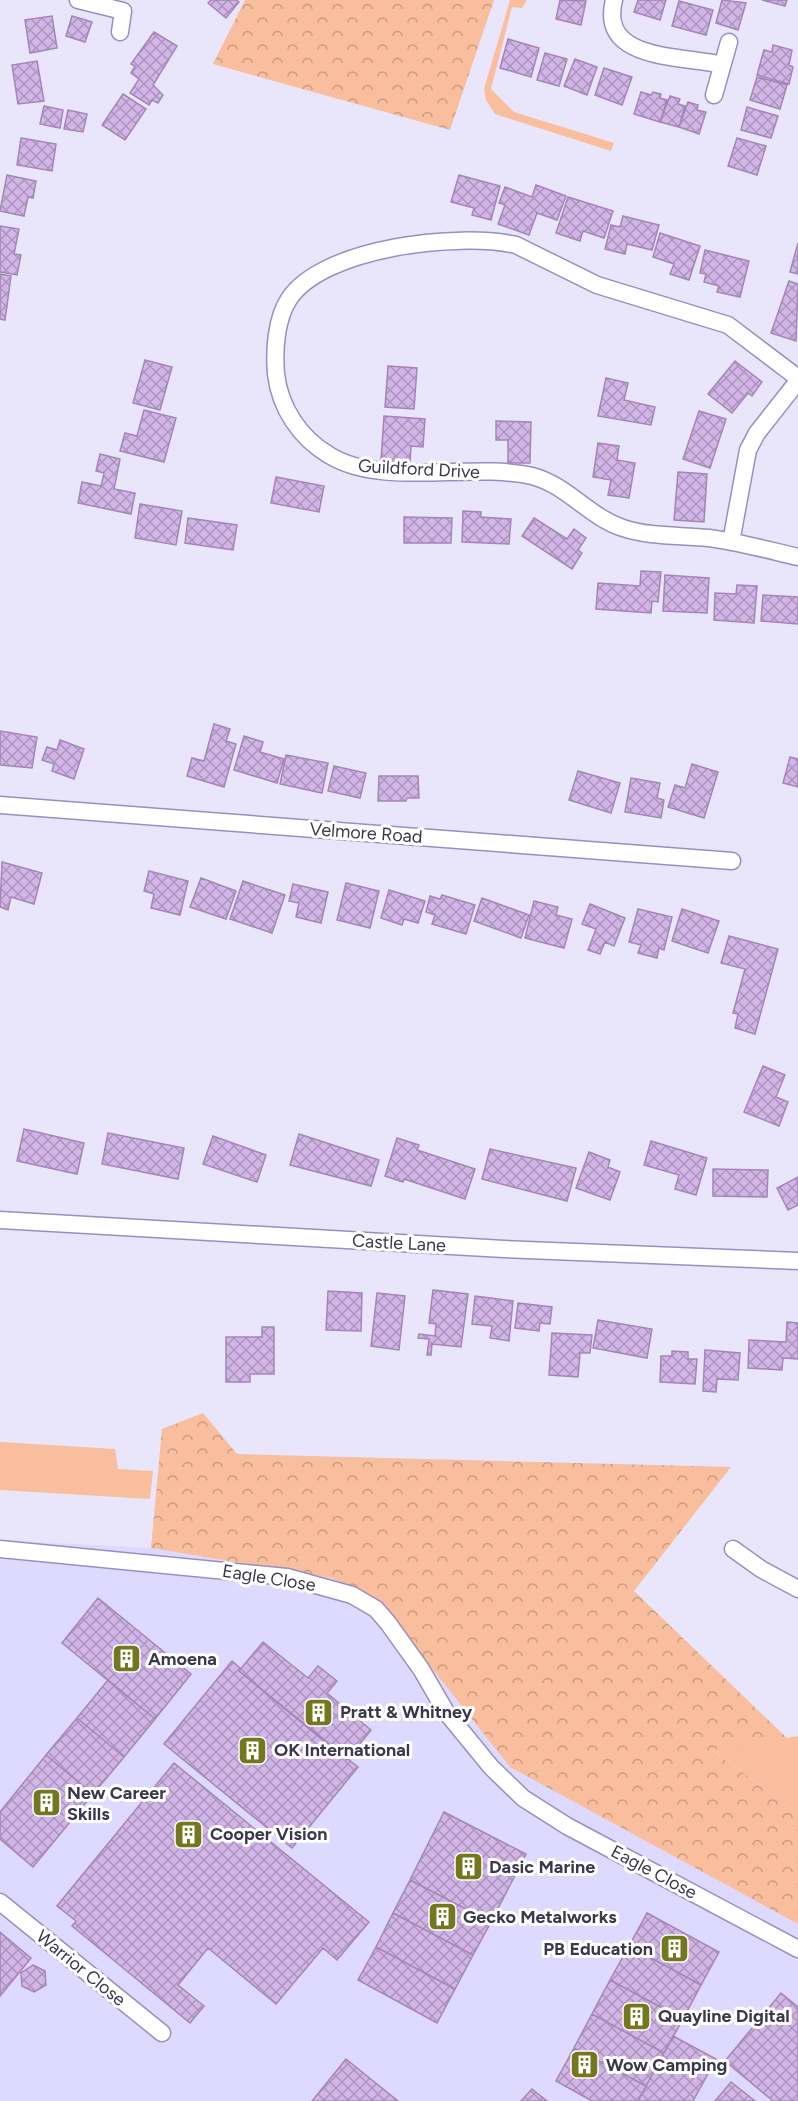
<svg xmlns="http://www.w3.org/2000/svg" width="798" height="2101" font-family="Figtree,sans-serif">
<defs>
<pattern id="forest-crowns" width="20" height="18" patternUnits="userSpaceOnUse" patternTransform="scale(1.5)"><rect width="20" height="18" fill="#f8be9d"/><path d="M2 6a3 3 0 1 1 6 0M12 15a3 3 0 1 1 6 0" fill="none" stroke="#ca9b82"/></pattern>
<pattern id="building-cross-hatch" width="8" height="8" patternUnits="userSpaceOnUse" patternTransform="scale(1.5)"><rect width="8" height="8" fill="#d2b5e7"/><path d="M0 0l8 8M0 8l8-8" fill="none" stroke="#ac94bd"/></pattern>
</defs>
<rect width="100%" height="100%" fill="#e9e6fc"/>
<path fill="#ded9fe" d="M0,1540L151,1548L333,1578L377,1599L510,1767L798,1924V2101H0Z"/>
<path fill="#f8be9d" d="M510,0H527L522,8L512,7L491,89L514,112L614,143L611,151L495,114L486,100L484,89Z
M0,1442L115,1449L118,1469L153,1471L150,1499L0,1490Z
M798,1736V1813L711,1749L787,1738Z"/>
<path fill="url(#forest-crowns)" d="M245,0H494L450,130L213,64Z
M203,1413L237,1454L731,1467L634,1591L787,1738L712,1750L798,1813V1924L510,1767L380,1603L332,1578L151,1548L162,1429Z"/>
<path fill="url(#building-cross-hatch)" stroke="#a386b6" stroke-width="1.5" d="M211,0H236L239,2L226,18L208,3Z
M560,0L586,1L581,25L556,19Z
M638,0H666L660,20L634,12Z
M722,0L746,3L738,30L716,23Z
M762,0H787L785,6Z
M679,1L713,10L706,35L672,26Z
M52,16L57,48L30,53L25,20Z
M72,16L92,22L85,42L66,36Z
M154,32L177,46L153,85L163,95L158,103L152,100L149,105L130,93L139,79L131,73L135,66L131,64Z
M508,39L539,48L531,77L500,68Z
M773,45L792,50L789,65L793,67L789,84L757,75L764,50L772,52Z
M545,53L567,59L559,86L537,80Z
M575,59L597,67L587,95L564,86Z
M37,61L44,101L18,104L12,65Z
M604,68L632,77L622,105L595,95Z
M757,77L787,85L780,109L750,100Z
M641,92L651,95L653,92L661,94L660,98L667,100L660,122L634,114Z
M123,94L146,109L125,140L102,125Z
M670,96L680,99L678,104L685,106L679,127L660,122Z
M688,102L698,105L697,110L706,112L699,134L679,127Z
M44,106L63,110L60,128L40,124Z
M747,107L778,116L771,138L741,130Z
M68,110L87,114L83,132L64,129Z
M21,138L56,144L52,171L17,165Z
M737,138L766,146L757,175L728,166Z
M7,175L36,181L33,198L28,197L24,216L0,211Z
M459,175L500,186L491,220L472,215L474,208L451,202Z
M536,185L566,196L557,220L537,213L529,235L498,224L505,205L499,203L505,187L532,197Z
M568,197L613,211L604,238L583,231L580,241L556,233Z
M623,216L659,225L652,250L627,244L625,254L605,249L611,225L620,227Z
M0,226L19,229L14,254L21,255L17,275L0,272Z
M660,233L700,246L689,280L670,274L674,264L653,257Z
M798,243V274L790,272Z
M705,250L749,261L740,297L717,292L719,286L704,282L706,274L700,273Z
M0,274L11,276L5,320L0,319Z
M789,281L798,284L796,341L771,333Z
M145,360L172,367L160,410L133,403Z
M735,361L762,382L752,396L748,393L732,413L708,394Z
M388,366L417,368L414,409L385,407Z
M606,378L628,383L624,400L655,407L651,425L598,416Z
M144,410L176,418L164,462L120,451L125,433L137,436Z
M699,411L726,419L710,468L683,459Z
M384,416L425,419L423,447L411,446L410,463L381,461Z
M496,421L531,422L530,463H508V440H496Z
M598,443L619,446L617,460L635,463L629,498L608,495L611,480L593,477Z
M100,454L120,459L114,489L135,493L131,514L78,503L82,482L101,486L104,473L96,471Z
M678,472L707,474L704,522L674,520Z
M276,477L324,486L319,512L271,503Z
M140,504L182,511L176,545L135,538Z
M463,511L481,512V517L511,519L509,544L462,542Z
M404,517L452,518L451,543H404Z
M188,518L237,525L233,550L185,543Z
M534,518L567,539L574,529L586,538L578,550L582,553L572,569L522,536Z
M641,571L661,572L658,602L652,601L651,613L596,609L598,583L640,586Z
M665,575L709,578L707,613L663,611Z
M737,585L757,586L754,623L714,620L715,593L736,594Z
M763,595L798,597V624L761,621Z
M214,724L230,729L226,741L236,744L224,787L187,776L192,758L204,761Z
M0,731L37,737L32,768L0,765Z
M244,736L263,742L260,752L284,759L277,783L234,770Z
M60,740L84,749L74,779L52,771L54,764L42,760L47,747L57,750Z
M286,755L328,763L322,793L280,784Z
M790,757L798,759V787L783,783Z
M692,764L718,772L704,818L668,807L675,785L685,788Z
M334,766L366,773L360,798L328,791Z
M578,771L620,783L611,813L569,800Z
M379,776H418L419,798H407L406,801H378Z
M631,778L660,783L657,798L664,800L661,818L625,812Z
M2,862L42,873L34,904L11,897L8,910L0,907Z
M149,871L188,881L180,915L151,908L154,894L144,891Z
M201,878L236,891L226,919L190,907Z
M243,881L285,895L272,933L230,919Z
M346,883L379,891L370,928L337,920Z
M293,884L328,892L321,923L296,917L299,903L289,901Z
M389,890L425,901L418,923L404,919L402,925L381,918Z
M442,895L475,905L466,934L432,924L435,915L426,912L430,896L440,899Z
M482,898L529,915L521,938L474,921Z
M534,901L558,907L556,915L572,919L564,948L525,938Z
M590,904L625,918L614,946L605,942L600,954L588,950L596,929L582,924Z
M638,909L672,917L664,950L659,948L657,958L638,953L641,945L629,942Z
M682,909L719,921L708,953L672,941Z
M729,936L778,949L755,1034L735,1028L738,1014L733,1013L745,969L721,963Z
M763,1066L785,1075L776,1097L788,1102L779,1126L744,1112Z
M24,1129L84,1143L77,1174L17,1161Z
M108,1133L184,1148L178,1179L102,1164Z
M299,1134L379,1160L371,1186L290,1165Z
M213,1136L266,1155L257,1182L203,1164Z
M397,1138L419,1145L417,1150L475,1169L465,1199L404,1179L403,1182L385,1176Z
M651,1141L707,1158L696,1195L675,1189L679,1175L644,1165Z
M490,1149L576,1168L567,1201L482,1179Z
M589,1152L610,1160L608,1167L620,1172L610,1200L576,1188Z
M713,1169L768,1170L767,1197L713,1196Z
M798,1177V1205L788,1210L777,1188Z
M433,1290L468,1294L461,1347L432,1344L431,1355H427L429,1339L418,1338L419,1334L435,1336L436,1324L429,1323Z
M328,1291L362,1293L361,1331L326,1330Z
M377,1293L405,1296L399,1350L371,1346Z
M475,1296L513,1301L509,1341L490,1338L492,1326L472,1324Z
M518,1303L552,1307L550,1324L540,1323L539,1331L515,1328Z
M598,1320L652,1329L647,1358L593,1348Z
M787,1322L798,1323V1359L783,1358L782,1370L748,1368L749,1340L786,1342Z
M262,1327H274V1374H250V1382H226V1337H262Z
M552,1333L592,1335L590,1353H580L578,1377L549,1375Z
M705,1350L740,1353L738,1380L717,1379L716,1392L703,1391Z
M672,1351L688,1352V1359H697L695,1384L660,1382L661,1356H672Z
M98,1598L191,1674L155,1719L62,1643Z
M263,1642L308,1678L318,1666L337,1681L327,1693L371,1730L347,1760L239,1671Z
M232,1661L241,1669L239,1671L358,1767L292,1848L164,1744Z
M108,1680L155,1719L124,1757L77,1718Z
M77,1718L124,1757L93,1794L46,1755Z
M46,1755L93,1794L33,1867L0,1839V1812Z
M174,1763L369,1922L337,1960L323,1948L276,2004L208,1948L178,1985L204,2006L190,2023L72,1926L76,1921L57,1906Z
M444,1812L526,1854L491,1922L410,1880Z
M410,1880L491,1922L473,1955L393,1913Z
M393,1913L473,1955L455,1989L376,1947Z
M647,1913L719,1952L701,1985L629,1946Z
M0,1932L31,1958L0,1996Z
M629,1946L701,1985L683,2019L610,1980Z
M376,1947L455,1989L437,2023L358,1980Z
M33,1965L45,1971L46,1985L34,1992L22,1986L21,1973Z
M610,1980L683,2019L664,2053L592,2014Z
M781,1993L798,2007V2101H773L725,2061Z
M592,2014L664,2053L646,2086L574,2048Z
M673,2036L716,2059L693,2101H638Z
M574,2048L646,2086L638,2101H592L556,2081Z
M346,2059L398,2101H312Z
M731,2082L755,2101H715Z
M532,2089L547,2101H521Z"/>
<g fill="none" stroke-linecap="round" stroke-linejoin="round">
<defs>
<path id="minor" d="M78,0L123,11L120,32
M614,0C598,63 686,55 722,65
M714,95L729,42
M798,378L728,325L597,285L516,245C460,232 323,247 289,299C276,319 274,350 276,374C280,408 300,438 329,455C382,488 472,462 532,476C567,485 589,517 623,528C649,537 681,535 709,538C739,542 768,550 798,557
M731,542L748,450L757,433L798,381
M0,805L732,861
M0,1220L504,1249L798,1261
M0,1549L287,1577L352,1595L376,1609L388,1623L421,1669L446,1712L491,1767L523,1798L567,1826L798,1949
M733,1549L761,1569L798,1589
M0,1902L162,2033"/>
</defs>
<use href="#minor" stroke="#978fc3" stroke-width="19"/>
<use href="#minor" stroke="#fff" stroke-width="16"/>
</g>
<defs>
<symbol id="building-square" viewBox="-11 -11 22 22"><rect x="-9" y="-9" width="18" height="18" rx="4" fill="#74771e" stroke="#fff"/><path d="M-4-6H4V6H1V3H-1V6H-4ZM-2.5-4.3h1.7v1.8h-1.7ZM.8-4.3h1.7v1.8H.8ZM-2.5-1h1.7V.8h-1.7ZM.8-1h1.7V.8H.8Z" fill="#fff"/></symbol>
</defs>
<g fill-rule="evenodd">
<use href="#building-square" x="110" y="1642" width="33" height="33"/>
<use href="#building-square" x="302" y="1696" width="33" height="33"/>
<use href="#building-square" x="236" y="1734" width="33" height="33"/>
<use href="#building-square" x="30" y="1786" width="33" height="33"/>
<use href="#building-square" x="172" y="1818" width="33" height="33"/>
<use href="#building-square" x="452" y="1850" width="33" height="33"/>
<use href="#building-square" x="426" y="1900" width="33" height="33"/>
<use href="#building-square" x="658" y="1932" width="33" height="33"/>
<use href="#building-square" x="620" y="2000" width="33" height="33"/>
<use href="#building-square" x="568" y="2048" width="33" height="33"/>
</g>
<g text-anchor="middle" stroke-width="6" stroke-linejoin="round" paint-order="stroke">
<g font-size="18" fill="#3b384e" stroke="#fff">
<text transform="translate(419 469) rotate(3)" y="6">Guildford Drive</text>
<text transform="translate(366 833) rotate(4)" y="6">Velmore Road</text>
<text transform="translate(399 1243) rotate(3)" y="6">Castle Lane</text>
<text transform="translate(269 1578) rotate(9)" y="6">Eagle Close</text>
<text transform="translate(654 1872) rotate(28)" y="6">Eagle Close</text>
<text transform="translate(81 1968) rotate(39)" y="6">Warrior Close</text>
</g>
<g font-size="18" font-weight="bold" fill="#3b384e" stroke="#fff" text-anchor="start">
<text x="148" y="1665">Amoena</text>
<text x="340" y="1718">Pratt &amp; Whitney</text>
<text x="274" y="1756">OK International</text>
<text x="67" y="1799">New Career<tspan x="67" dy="21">Skills</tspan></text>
<text x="210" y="1840">Cooper Vision</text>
<text x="489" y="1873">Dasic Marine</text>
<text x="463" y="1923">Gecko Metalworks</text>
<text x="653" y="1955" text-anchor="end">PB Education</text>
<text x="658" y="2022">Quayline Digital</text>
<text x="606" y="2071">Wow Camping</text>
</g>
</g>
</svg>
